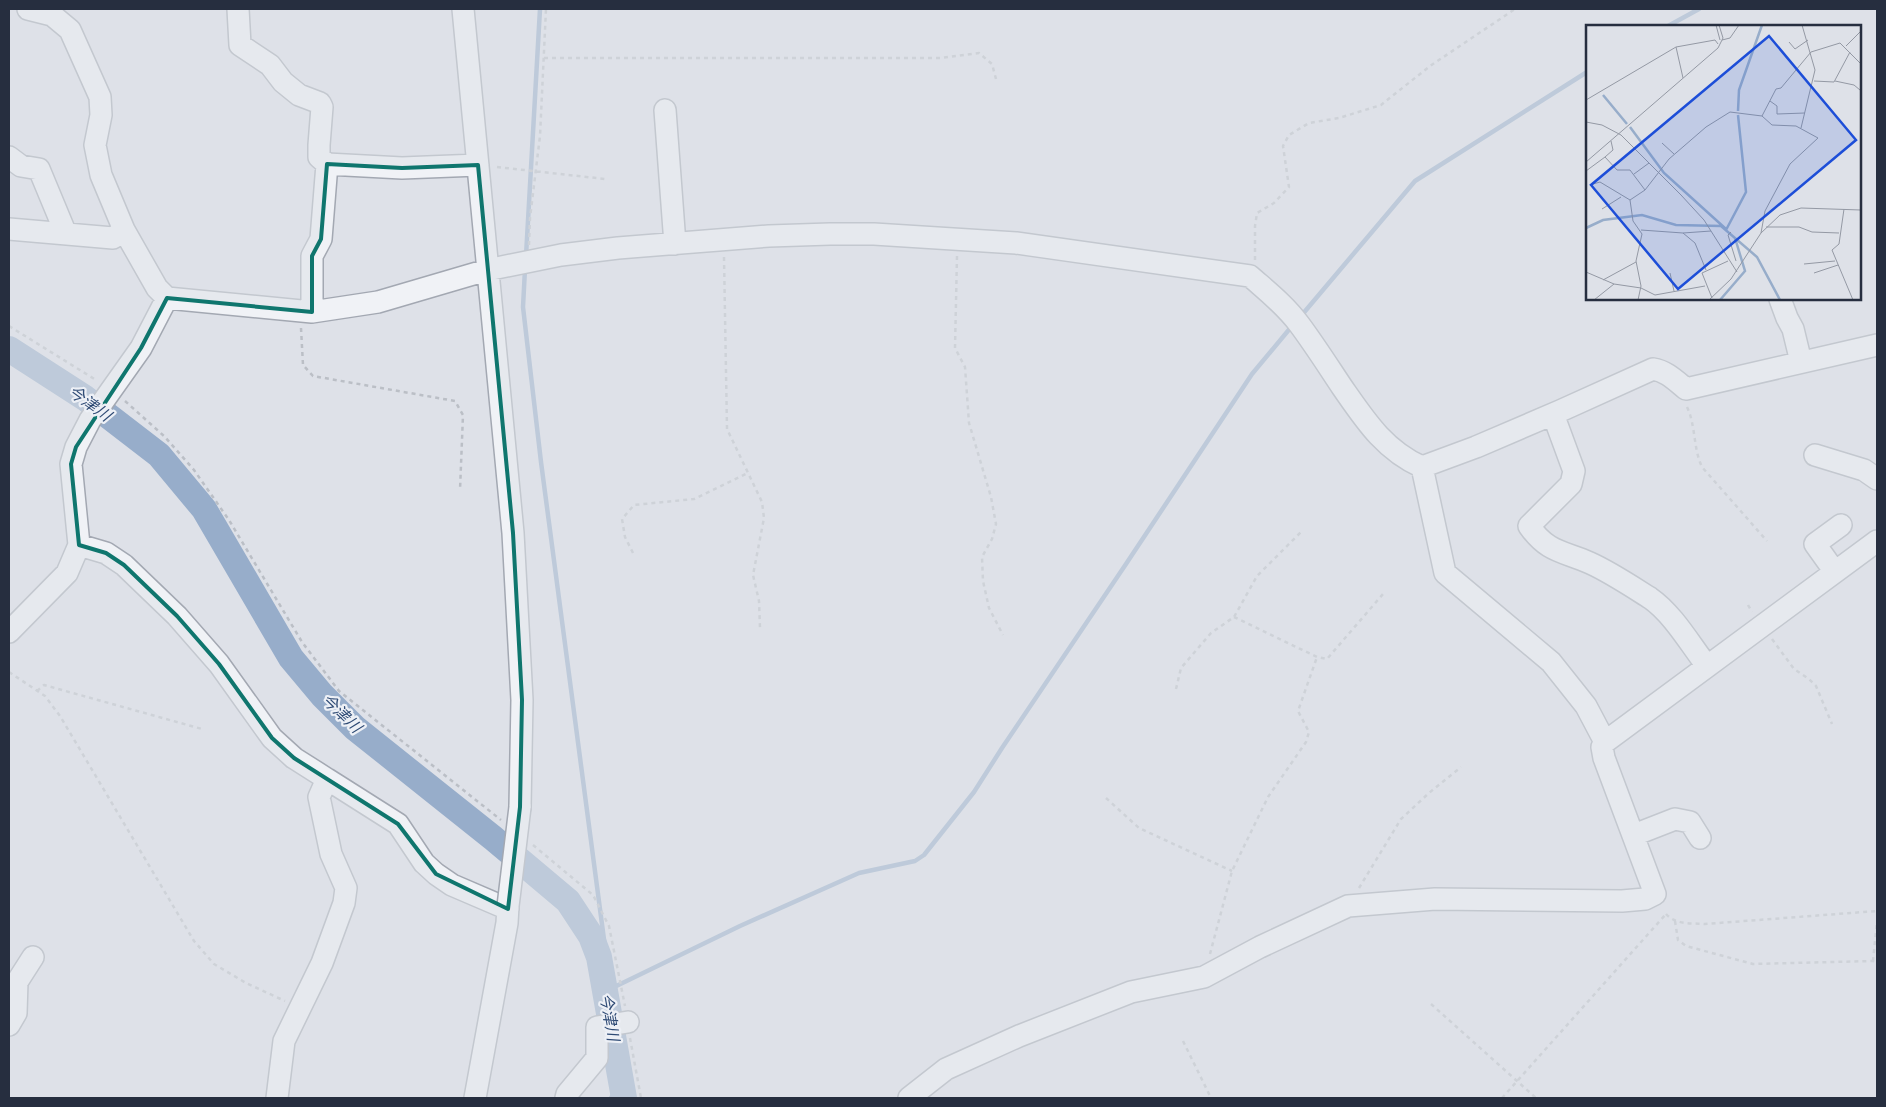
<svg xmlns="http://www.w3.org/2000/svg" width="1886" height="1107" font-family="'Public Sans','Noto Sans JP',sans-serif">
<rect width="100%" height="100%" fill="#dee1e8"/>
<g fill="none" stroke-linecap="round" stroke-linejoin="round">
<path stroke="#97adca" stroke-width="4.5" d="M1668,26L1699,9
M526,256L540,9
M525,269L523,307L541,462L605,947L614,988
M1301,316L1415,181L1587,72
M606,991L740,926L859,873L915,861L924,855L974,792L1002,748L1126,564L1252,374L1292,326
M611,1098L621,1080"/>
<path stroke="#97adca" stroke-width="26" d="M9,349L85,398L159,455L204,509L291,658L322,695L355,728L493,838L568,901L591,936L599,957L624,1098"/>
<defs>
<path id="minor" d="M28,9L52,15L70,30L100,97L101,115L95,145L101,175L124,230L157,288L167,298L312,312L378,302L487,270L561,255L618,248L769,236L830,234H874L1016,243L1250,276C1267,291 1285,305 1299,324C1314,344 1328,366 1342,387C1365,420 1384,450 1422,467L1476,447L1560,411L1653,369C1666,371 1675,380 1686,389L1877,345
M238,9L240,45L270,65L283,82L299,95L320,103L322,107L319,145V157L327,164L402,168L478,165
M463,9L513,533L522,700L520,807
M665,110L675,244
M9,157L21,166L39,169L66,234
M9,229L113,238L124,230
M1780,299L1787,318L1793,329L1801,362
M312,312V256L321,239L327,164
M1553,414L1574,471L1571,484L1529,526C1548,553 1563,551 1590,563C1610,572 1631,586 1650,598C1673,614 1690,644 1707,666
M1815,455L1864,470L1877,479
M1422,467L1445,573L1551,662L1586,706L1605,742
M79,545L106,553L124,565L177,616L219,664L272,738L294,758L327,779L319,797L331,854L346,888L344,903L322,963L284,1041L277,1098
M1835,572L1815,544L1841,525
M9,632L67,573L79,545L71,464L76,447L90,420L141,348L167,298
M327,779L398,824L424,863L436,874L452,885L508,909
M1634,835L1675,819L1690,822L1700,838
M9,1025L16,1013L17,982L33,957
M475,1098L507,923L508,906
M566,1098L567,1094L597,1058V1027L628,1022
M909,1098L946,1069L1019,1036L1131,992L1204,977L1260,947L1348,906L1435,899L1622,901L1645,899L1655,894L1604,758L1602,747L1605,742L1877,541"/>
</defs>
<use href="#minor" stroke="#a3a8b2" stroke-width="24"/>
<path stroke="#bbbfc6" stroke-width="2.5" stroke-dasharray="4 4" stroke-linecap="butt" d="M544,58H941L979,53L992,64L996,79
M497,167L605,179
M529,245L530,218L540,136L546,9
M957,256L955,348L965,367L969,423L991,497L996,524L992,539L982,557L983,581L989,608L1003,635
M724,257L727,429L762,502L764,518L753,575L759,601L760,628
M1255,260V226L1257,213L1274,203L1289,187L1283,146L1289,135L1309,123L1339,118L1381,105L1430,66L1515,9
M9,326L96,380
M301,328L303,365L313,376L455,401L463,415L460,490
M125,401L164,436L194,470L229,520L302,642L339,691L501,820
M1687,407C1696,426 1693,448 1702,467L1767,541
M633,553L625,537L622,519L634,505L694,499L748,473
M1748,605L1752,612
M1234,617L1317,657L1327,659L1383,594
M1772,639L1794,669L1809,679L1816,686L1832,724
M9,672L45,696L60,716L194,941L214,964L246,983L285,1001
M1176,689L1181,668L1211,633L1234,617L1257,576L1301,532
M37,691L44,685L202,729
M1106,798L1139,828L1232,871
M533,845L593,895L609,926L625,1006
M1359,888L1401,819L1429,793L1461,767
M1666,914C1676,925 1691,923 1705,924L1877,911
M1675,921L1678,940L1686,946L1753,964L1873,961L1877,964
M1210,954L1232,871L1268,797L1306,742L1309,732L1298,711L1317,657
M1873,961L1877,921
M1431,1004L1536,1098
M630,1038L641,1098
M1183,1041L1211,1098
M1502,1098L1666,914"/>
<use href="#minor" stroke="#f0f2f6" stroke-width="21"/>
<defs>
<path id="minor-bridge" d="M508,906L520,807"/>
</defs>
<use href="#minor-bridge" stroke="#a3a8b2" stroke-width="24" stroke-linecap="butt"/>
<use href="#minor-bridge" stroke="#f0f2f6" stroke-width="21"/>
</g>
<path d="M0 0H1886V1107H0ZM327,164L402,168L478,165L513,533L522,700L520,807L508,909L436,874L398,824L294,758L272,738L219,664L177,616L124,565L106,553L79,545L71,464L76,447L141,348L167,298L312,312V256L321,239Z" fill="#dee1e8" fill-opacity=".55" fill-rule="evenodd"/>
<path fill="none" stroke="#0f766e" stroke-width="4" stroke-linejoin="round" d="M327,164L402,168L478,165L513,533L522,700L520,807L508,909L436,874L398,824L294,758L272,738L219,664L177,616L124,565L106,553L79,545L71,464L76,447L141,348L167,298L312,312V256L321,239Z"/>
<g text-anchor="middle" stroke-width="4.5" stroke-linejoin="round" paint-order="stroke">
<g font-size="16" font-style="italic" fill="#2f4b75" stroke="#edf0f6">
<text transform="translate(90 403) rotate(36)" y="6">今津川</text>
<text transform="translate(342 713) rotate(44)" y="6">今津川</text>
<text transform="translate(610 1017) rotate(80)" y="6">今津川</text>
</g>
</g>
<g transform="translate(1586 25)">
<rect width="275" height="275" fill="#dee1e8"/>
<path fill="none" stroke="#97adca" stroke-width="2.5" d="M17,70L41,99M152,86L153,65L176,0M44,102L78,148L140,204M0,203L17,195L56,190L90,200L135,201L171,232L194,275M140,205L160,167L152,90M134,275L159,246L149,213"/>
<path fill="none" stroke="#9499a4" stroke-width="1" d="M130,0L134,15M136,15L144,13L153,0M203,17L209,24L222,15M260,21L275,6M90,22L97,53M228,56L248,57L264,27M249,56L268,60L274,65M0,75L90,22L129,15L132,19M184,76L191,81V89L219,88M176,91L190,64L195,63L225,27L254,18L275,39M0,97L16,100L35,110L95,170L118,195L151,247M215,103L229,45L216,0M76,118L88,129M19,132L27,125L25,116M0,137L132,23L137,13L133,0M0,146L19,132L31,145H44L59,165M48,149L63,138M7,159L14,157L44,175M44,175L59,165L83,134L120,102L144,87L176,91L186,100L210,101L232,113L204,139L179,186L175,208M44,175L47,196L56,209L50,236L55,261L52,275M16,184L35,172M258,184L253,219L246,225L267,275M180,202H213L226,207L253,208M55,205L97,208L109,218L120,245M145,207L142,210L150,236M97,208L125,206M218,239L249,236M0,247L28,259L55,263L69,270L119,261M84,248L88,266M228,248L252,240M17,255L50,237M126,273L116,248L142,236M8,275L28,259M123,275L145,254L175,208L194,190L215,183L275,185"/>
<path fill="#1d4ed8" fill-opacity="0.15" stroke="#1d4ed8" stroke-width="2.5" d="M183,11L270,115L92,264L5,160Z"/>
<rect width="275" height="275" fill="none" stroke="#262e3f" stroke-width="2.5"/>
</g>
<rect width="1886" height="1107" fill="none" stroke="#262e3f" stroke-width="20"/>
</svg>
